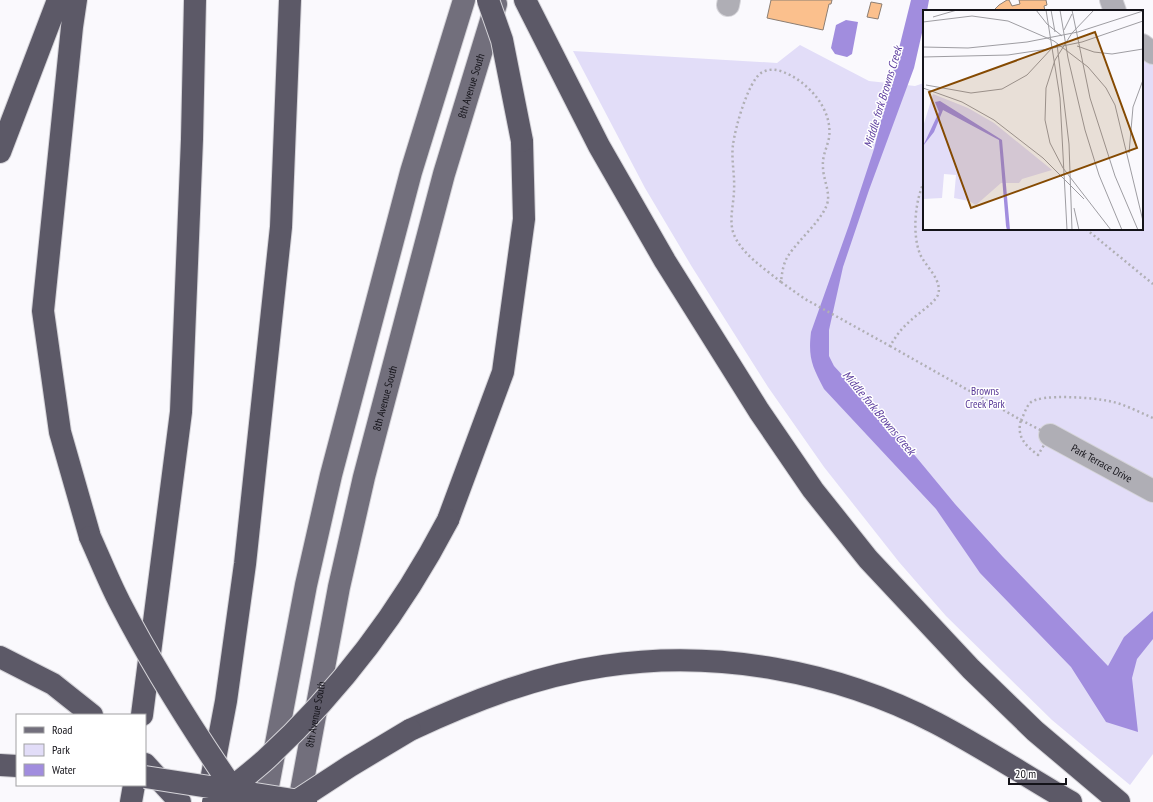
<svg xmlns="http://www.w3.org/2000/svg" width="1153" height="802" font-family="'PT Sans Narrow',sans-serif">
<rect width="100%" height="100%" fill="#faf9fd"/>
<path fill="#e2ddf8" d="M800,45L869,81L915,86L924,83V229H1142V45L1153,53V754L1130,785L1052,720L946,616L899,562L824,467L768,387L692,267L645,188L573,51L777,63Z"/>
<path fill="#a18dde" d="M911,0H929L927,11H924V24L914,68L869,190L843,267L829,330V356L834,366L856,390L893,425L912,452L955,504L1003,557L1108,666L1124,637L1153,611V639L1137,659L1132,678L1138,732L1106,722L1071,667L980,573L936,509L824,389C812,366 808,358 811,332L849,225L874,149Z
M846,20L858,22L852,54L847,57L835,54L831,48L836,25Z"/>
<path fill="#fbc08d" stroke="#8c7e73" d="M771,0H832L831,4H829L823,30L767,18Z
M1007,0H1009L1012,6L1020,4L1019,0H1046L1047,5L1044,6L1045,11L994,10L999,5Z
M871,2L882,4L878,19L867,17Z"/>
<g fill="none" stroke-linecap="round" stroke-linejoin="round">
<defs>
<g id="minor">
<path d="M1111,0L1115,11"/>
<path d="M728,5L729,0"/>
<path d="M1142,45L1153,53"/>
<path id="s1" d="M1050,435L1153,491"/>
</g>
<g id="major">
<path d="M265,802L306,585L331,475L411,172L464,0"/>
<path id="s2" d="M299,802L339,587L364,477L444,174L496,4"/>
</g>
<path id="highway" d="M76,0L72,27L43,311L60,432L90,537
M525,0L599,146L665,261L759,411L813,490L868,559L971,669L1035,731L1119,802
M0,152L58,0
M448,520L503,372L524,219L522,141
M0,657L53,684L92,715
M142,715L181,412L192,139L195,0
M410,730C472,701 536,676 604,666C716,649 836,671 936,723C982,747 1026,776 1071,802
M145,764L180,802
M0,765L17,766
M212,775L226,701L245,564L281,227L290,0
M131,802L134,785"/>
</defs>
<use href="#minor" stroke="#d5d4d9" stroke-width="24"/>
<use href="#major" stroke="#d5d4d9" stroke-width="24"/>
<use href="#highway" stroke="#d5d4d9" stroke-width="24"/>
<path stroke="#b0afb4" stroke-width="2.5" stroke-dasharray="2 3" stroke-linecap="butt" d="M1086,229L1153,284
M781,282C764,268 740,253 733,232C729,218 734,203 734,190C735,175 731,159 733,145C735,128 748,82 761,73C771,67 780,70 790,75C811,86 833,111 829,138C827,148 822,156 823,167C823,178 829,189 828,200C826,217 798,240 788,256C783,264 782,273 781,282L805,299L890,346C895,338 900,330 907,324C915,315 933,305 938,295C943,280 925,266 920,254C912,234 915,201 924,182
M890,346L1021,420C1024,415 1026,407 1030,403C1040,393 1095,398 1109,401C1124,404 1139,412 1153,418
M1021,420L1050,435L1038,455C1026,446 1016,437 1021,420Z"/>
<use href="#minor" stroke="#afaeb5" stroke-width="22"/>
<use href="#major" stroke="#726f7c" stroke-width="22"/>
<use href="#highway" stroke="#5c5967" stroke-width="22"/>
<defs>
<path id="highway-bridge" d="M488,0L502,40L522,141
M90,537C100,559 109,582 120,603C156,673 198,738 242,802
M145,777L306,802
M213,802C231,788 248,775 265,760C340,691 401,610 448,520
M295,802L350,766L410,730"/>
</defs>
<use href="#highway-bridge" stroke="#d5d4d9" stroke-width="24" stroke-linecap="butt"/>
<use href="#highway-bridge" stroke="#5c5967" stroke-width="22"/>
</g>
<g text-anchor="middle" stroke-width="3" stroke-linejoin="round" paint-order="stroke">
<g font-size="11" fill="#141319" stroke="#fff">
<text dy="4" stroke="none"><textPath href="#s2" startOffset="737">8th Avenue South</textPath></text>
<text dy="4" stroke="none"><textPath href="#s2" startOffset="413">8th Avenue South</textPath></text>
<text dy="4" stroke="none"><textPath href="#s1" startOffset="59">Park Terrace Drive</textPath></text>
<text dy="4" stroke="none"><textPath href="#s2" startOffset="89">8th Avenue South</textPath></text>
</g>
<g font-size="11" fill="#573796" stroke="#fff">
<text x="985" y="395">Browns<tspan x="985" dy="13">Creek Park</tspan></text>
</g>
<g font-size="12" font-style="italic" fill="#5d3e9e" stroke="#fff">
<text transform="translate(883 97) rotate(-73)" y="4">Middle fork Browns Creek</text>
<text transform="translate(879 413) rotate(50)" y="4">Middle fork Browns Creek</text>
</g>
</g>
<g transform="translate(923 10)">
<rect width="220" height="220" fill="#faf9fd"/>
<path d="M10,84L45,98L71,113L129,160L99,169L96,173H78L53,195L46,191L31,188L33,165L21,164L19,188L0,189V117Z" fill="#e2ddf8"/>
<path d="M17,91L79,130L87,220H84L83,216L76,130L20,100L11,122L0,136L16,102L12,92Z" fill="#a18dde"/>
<path fill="none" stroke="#9e9da2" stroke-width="1" d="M113,0L124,14L139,26M123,0L137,88L144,220M128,0L132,22M137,0L145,48L162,120L176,165L199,220M149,0L167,88L192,166L215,220M171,0L149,23L132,50L123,78L122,110L127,133L140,158L188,220M10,7L34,0M0,12L49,6L85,11L131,31L165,57L183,78L192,95L220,211M141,20L149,4M134,34L146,134L149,220M154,36L171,42L189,44L220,39M0,37L45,38L104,32L155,22L220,1M0,47L85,45L125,39L159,32L220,11M3,75L48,83L79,79L104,65L130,37M0,78L39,92L71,110L120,148L161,189M206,143L210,97L220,70M151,198L156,220"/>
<path fill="#854a02" fill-opacity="0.15" stroke="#854a02" stroke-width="2" d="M172,22L214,138L48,198L6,82Z"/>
<rect width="220" height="220" fill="none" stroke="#141319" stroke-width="2"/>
</g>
<rect x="16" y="714" width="130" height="72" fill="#ffffff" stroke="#a1a1a3"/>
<rect x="24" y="727" width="20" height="6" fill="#726f7c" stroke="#a1a1a3"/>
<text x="52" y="734" font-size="12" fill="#141319">Road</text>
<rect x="24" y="744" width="20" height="12" fill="#e2ddf8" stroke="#a1a1a3"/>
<text x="52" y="754" font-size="12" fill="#141319">Park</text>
<rect x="24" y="764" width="20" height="12" fill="#a18dde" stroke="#a1a1a3"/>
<text x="52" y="774" font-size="12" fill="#141319">Water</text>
<path d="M1009 778v6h57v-6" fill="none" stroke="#141319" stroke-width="2"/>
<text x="1015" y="778" font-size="12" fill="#141319" stroke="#ffffff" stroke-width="3" paint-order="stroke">20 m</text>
</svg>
